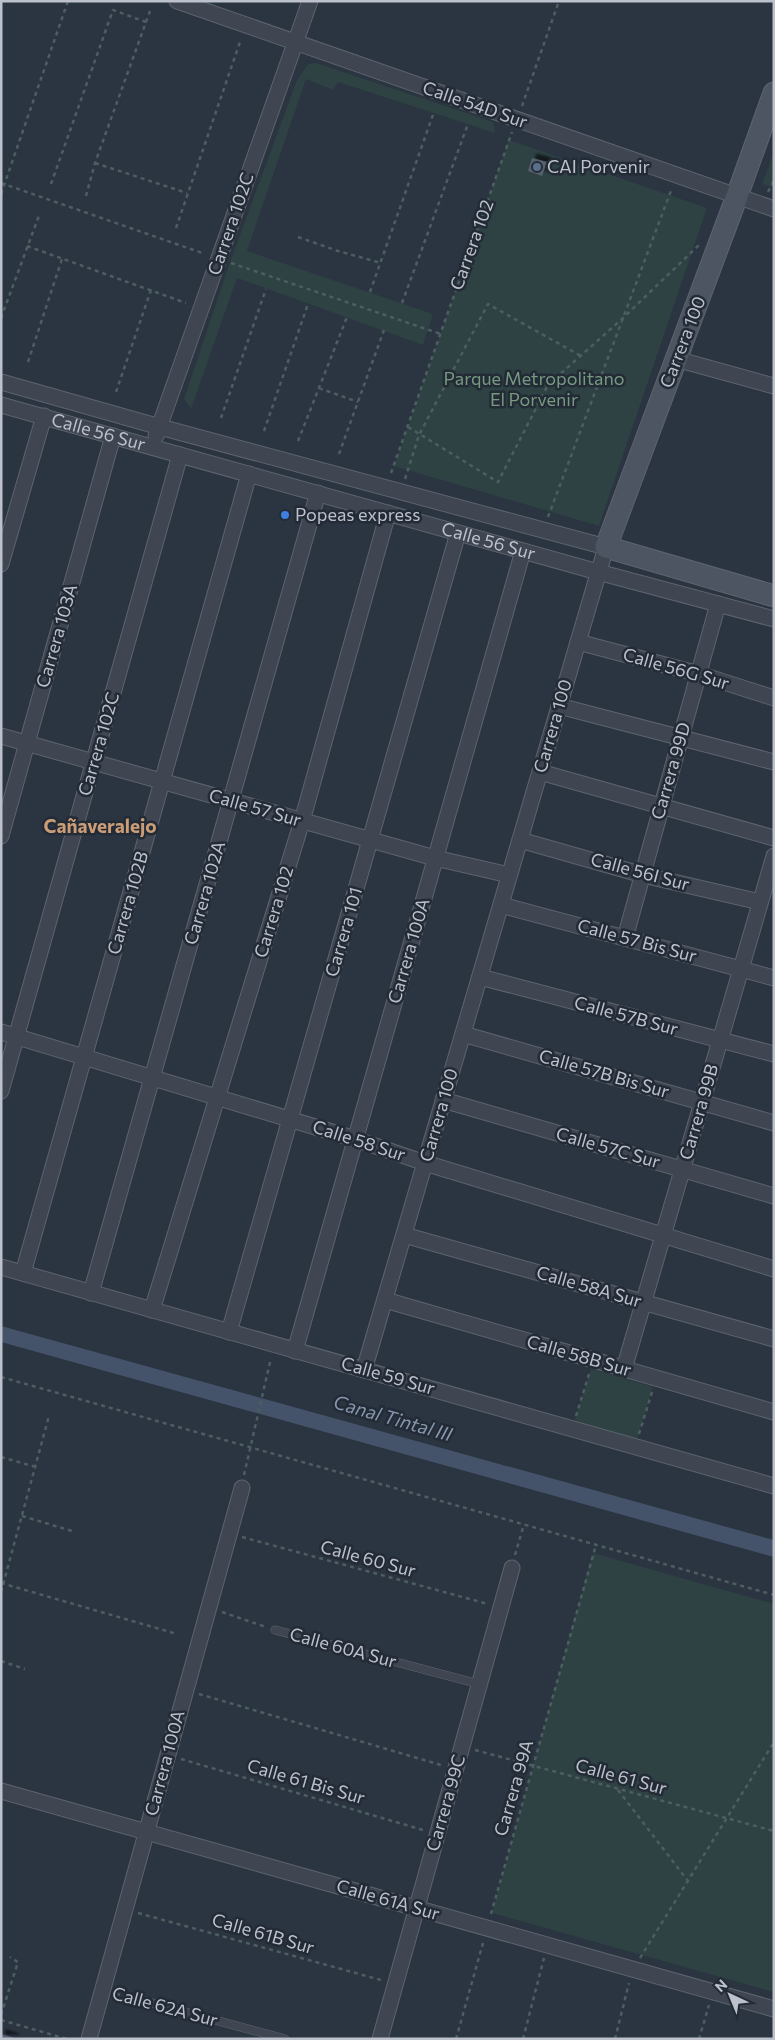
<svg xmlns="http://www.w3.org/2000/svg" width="775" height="2040" font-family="Commissioner,sans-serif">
<defs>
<filter id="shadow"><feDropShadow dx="4.5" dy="-4.5" stdDeviation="1" flood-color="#0009"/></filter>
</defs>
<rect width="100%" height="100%" fill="#2b3441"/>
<path fill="#2e4143" d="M316,63L493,122L495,133L338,82L333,90L306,79L247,251L433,314L423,345L237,278L191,409L184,399L230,262L297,80L308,64Z
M509,140L707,208L599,526L394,466Z
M774,152V188L762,184Z
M591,1369L653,1387L637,1440L574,1422Z
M593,1553L774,1604V1992L492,1913Z"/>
<path fill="#445369" d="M1,1326L774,1540V1557L1,1342Z"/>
<path fill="#565f6e" filter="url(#shadow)" d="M532,158L547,162L542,176L528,171Z
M1,2034L15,2038V2039H1Z"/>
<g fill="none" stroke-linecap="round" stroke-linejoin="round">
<defs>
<path id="lane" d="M275,1630L479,1684
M141,2000L285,2039"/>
<g id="street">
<path d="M177,1L774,209"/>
<path d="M676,359L774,386"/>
<path d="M1,382L160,427L606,547L364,1370"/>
<path id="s1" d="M1,405L598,572L774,619"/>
<path d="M156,436L310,1"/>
<path d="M1,564L44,416"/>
<path d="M578,642L699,674L774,698"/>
<path d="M559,706L774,762"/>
<path d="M1,736L435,858L509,875"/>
<path d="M540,772L774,838"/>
<path d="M1,836L113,436"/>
<path d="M520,840L643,875L760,902"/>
<path d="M501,905L774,978"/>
<path d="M625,938L718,604"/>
<path d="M480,977L774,1054"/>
<path d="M1,1032L355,1139L425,1163L774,1269"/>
<path d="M463,1034L774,1123"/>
<path d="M1,1091L180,455"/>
<path d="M443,1100L774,1196"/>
<path d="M404,1235L774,1339"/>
<path d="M1,1267L774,1486"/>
<path d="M23,1273L249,474"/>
<path d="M91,1293L318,493"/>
<path d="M385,1300L774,1412"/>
<path d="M152,1310L302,821L388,513"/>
<path d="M229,1332L458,533"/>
<path d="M295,1351L523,551"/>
<path d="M624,1369L774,856"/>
<path d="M1,1791L774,2009"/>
<path d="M89,2039L242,1488"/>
<path d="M380,2039L512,1568"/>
</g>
<path id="secondary" d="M774,93L737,196L606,547L774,596"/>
</defs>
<use href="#lane" stroke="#5d646e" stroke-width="9"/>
<use href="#street" stroke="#5d646e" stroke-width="17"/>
<use href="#secondary" stroke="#5d646e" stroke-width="23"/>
<path stroke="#4d5e61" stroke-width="2.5" stroke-dasharray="4 4" stroke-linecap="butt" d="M522,106L559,1
M95,163L187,193
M1,183L205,254
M51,184L113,10L146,22
M768,192L774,180
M1,194L68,1
M86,196L95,163L150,11
M176,228L240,42
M298,237L338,251L381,263
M27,246L186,303
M231,263L441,334
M370,292L434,112
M402,303L468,124
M1,318L40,213
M28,362L62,259
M319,388L358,402
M116,392L151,290
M221,418L266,289
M408,427L498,482L548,385L623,318L699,245
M264,431L308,304
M298,441L347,317
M339,454L384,330
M391,473L512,132
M405,479L419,435L488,304L581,356
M548,517L672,188
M1,1377L774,1595
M576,1416L589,1374
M639,1434L652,1392
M1,1457L36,1467
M244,1475L271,1358
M22,1516L72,1531
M242,1537L488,1604
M515,1555L524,1524
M1,1583L177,1634
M1,1592L49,1416
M222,1612L266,1627
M1,1661L25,1669
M199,1694L441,1765
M475,1750L774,1831
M181,1759L423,1830
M618,1790L688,1881
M138,1913L381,1980
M491,1914L596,1545
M640,1958L774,1742
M116,1994L130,1997
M1,2015L18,1962L10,1957
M1,2020L67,2039
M456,2039L483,1943
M523,2039L544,1958
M615,2039L629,1983
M699,2039L709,2005"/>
<use href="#lane" stroke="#3f4651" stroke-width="8"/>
<use href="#street" stroke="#3f4651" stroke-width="15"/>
<use href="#secondary" stroke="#4d5563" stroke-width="21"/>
</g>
<circle fill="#5c6f8a" stroke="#232b36" stroke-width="2" cx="537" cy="167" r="5"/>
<circle fill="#3f7fe0" stroke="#232b36" stroke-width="2" cx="285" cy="515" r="5"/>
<g text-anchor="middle" stroke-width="5" stroke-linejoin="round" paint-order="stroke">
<g font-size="18" fill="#bcc1cb" stroke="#232b36">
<text transform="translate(475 105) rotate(19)" y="6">Calle 54D Sur</text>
<text transform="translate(231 224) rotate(-71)" y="6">Carrera 102C</text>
<text transform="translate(472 245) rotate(-70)" y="6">Carrera 102</text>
<text transform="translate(683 342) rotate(-69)" y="6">Carrera 100</text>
<text dy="6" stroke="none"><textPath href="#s1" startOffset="101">Calle 56 Sur</textPath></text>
<text dy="6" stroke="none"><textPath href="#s1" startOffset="506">Calle 56 Sur</textPath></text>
<text transform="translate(57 636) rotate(-74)" y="6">Carrera 103A</text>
<text transform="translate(676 669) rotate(16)" y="6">Calle 56G Sur</text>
<text transform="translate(553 726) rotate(-74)" y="6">Carrera 100</text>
<text transform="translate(99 744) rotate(-74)" y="6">Carrera 102C</text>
<text transform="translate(671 771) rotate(-74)" y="6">Carrera 99D</text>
<text transform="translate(255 808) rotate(16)" y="6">Calle 57 Sur</text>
<text transform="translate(640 872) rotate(15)" y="6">Calle 56I Sur</text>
<text transform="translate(205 893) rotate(-74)" y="6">Carrera 102A</text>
<text transform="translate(128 903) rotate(-74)" y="6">Carrera 102B</text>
<text transform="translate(274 912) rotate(-73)" y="6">Carrera 102</text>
<text transform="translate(344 932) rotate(-74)" y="6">Carrera 101</text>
<text transform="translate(637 941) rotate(15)" y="6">Calle 57 Bis Sur</text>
<text transform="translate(409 951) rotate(-74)" y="6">Carrera 100A</text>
<text transform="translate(626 1016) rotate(15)" y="6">Calle 57B Sur</text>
<text transform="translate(604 1074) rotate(16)" y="6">Calle 57B Bis Sur</text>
<text transform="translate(699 1112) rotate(-74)" y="6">Carrera 99B</text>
<text transform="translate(439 1115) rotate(-74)" y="6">Carrera 100</text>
<text transform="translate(359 1141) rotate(18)" y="6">Calle 58 Sur</text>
<text transform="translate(608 1148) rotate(16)" y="6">Calle 57C Sur</text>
<text transform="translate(589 1287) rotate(16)" y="6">Calle 58A Sur</text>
<text transform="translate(579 1356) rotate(16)" y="6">Calle 58B Sur</text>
<text transform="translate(388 1376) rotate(16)" y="6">Calle 59 Sur</text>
<text transform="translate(368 1559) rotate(15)" y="6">Calle 60 Sur</text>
<text transform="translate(343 1648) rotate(15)" y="6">Calle 60A Sur</text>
<text transform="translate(165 1763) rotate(-75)" y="6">Carrera 100A</text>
<text transform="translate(621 1777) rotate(15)" y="6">Calle 61 Sur</text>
<text transform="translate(306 1782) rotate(16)" y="6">Calle 61 Bis Sur</text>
<text transform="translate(514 1788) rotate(-74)" y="6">Carrera 99A</text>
<text transform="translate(446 1803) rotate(-74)" y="6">Carrera 99C</text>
<text transform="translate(388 1900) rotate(16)" y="6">Calle 61A Sur</text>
<text transform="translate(263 1934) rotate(16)" y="6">Calle 61B Sur</text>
<text transform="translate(165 2007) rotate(15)" y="6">Calle 62A Sur</text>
</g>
<g font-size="18" fill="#bcc1cb" stroke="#232b36" text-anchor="start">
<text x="547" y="173">CAI Porvenir</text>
<text x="295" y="521">Popeas express</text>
</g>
<g font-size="18" fill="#76997f" stroke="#232b36">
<text x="534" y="385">Parque Metropolitano<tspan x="534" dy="21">El Porvenir</tspan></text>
</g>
<g font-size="19" font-weight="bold" fill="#cb9d77" stroke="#232b36">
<text x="100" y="833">Cañaveralejo</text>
</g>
<g font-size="19" font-style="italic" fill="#8697ae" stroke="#232b36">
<text transform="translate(393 1418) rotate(16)" y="7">Canal Tintal III</text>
</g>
</g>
<rect width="775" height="2040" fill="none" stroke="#bcc1cb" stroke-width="5"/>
<g transform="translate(730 1995) rotate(316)" stroke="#232b36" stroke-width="4" paint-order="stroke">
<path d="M0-4L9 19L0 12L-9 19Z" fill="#bcc1cb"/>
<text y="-8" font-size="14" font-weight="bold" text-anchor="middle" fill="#bcc1cb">N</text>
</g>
</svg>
